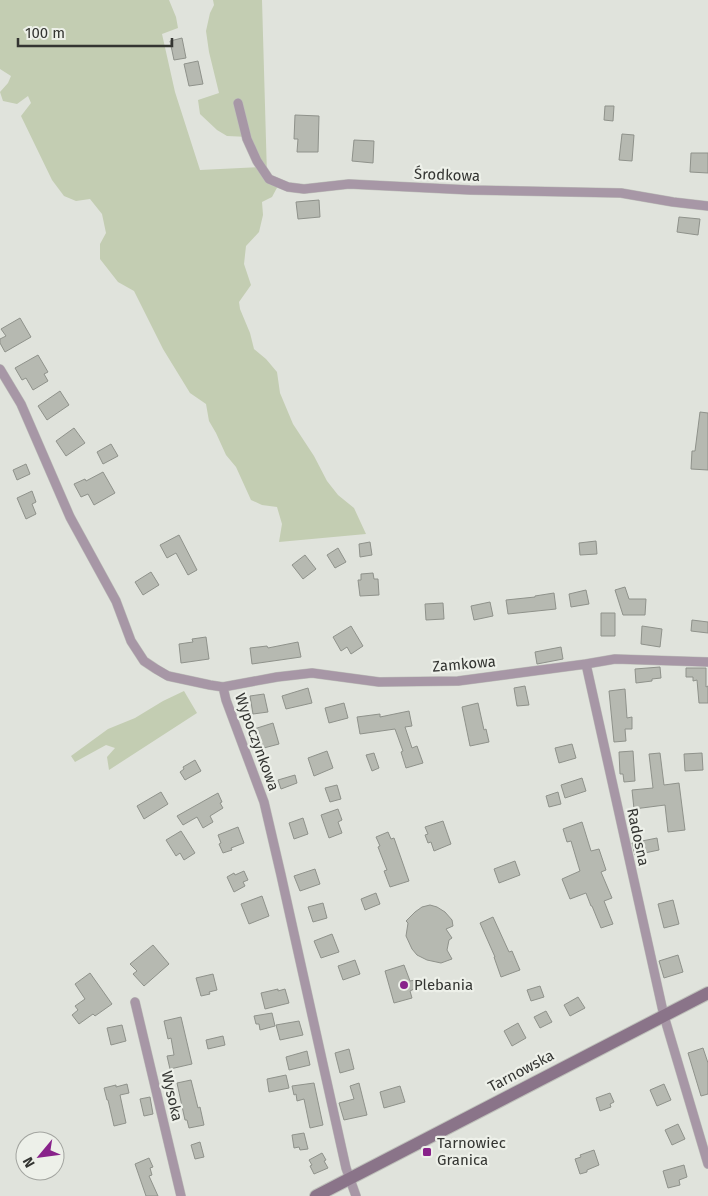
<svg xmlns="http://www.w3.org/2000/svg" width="708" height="1196" font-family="'Fira Sans',sans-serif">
<rect width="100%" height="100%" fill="#e0e3dc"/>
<path fill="#c3cdb2" d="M0,0H169L176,17L178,28L162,34L175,92L200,170L260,167L249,137L227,136L217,130L200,114L198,100L219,93L209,52L206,31L210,13L214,5L213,0H262L267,176L279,184L272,197L262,202L263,215L259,232L246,246L244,264L251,285L239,302L240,309L250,333L254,349L266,359L277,372L280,393L293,424L314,456L327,481L338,495L354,508L366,534L279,542L282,524L277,507L262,505L251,500L236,467L226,455L216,433L209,421L206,404L190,393L163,349L134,291L118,282L100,259V244L106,233L102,214L90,199L76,201L64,196L52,180L21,116L31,103L28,96L17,104L3,101L0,92L8,83L11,76L0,69Z
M184,691L197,713L109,770L107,757L115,748L106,745L75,762L71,756L108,729L135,718L163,701Z"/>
<path fill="#b6b9b1" stroke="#8f928b" d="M182,38L186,58L174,60L170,41Z
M198,61L203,84L189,86L184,64Z
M605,106H614L613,121L604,120Z
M295,115L319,116L318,152H297L298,139H294Z
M622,134L634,135L632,161L619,160Z
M354,140L374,141L373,163L352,161Z
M691,153H708V173L690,172Z
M319,200L320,217L298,219L296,202Z
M679,217L700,219L698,235L677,232Z
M20,318L31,337L5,352L0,343V339L6,336L1,329Z
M38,355L48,372L44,374L48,381L33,390L26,378L22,380L15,368Z
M60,391L69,405L47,420L38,406Z
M700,412L708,413V470L691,469L692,451H695Z
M74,428L85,443L66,456L56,441Z
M111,444L118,456L103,464L97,452Z
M26,464L30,474L17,480L13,470Z
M103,472L115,493L94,505L88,494L81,497L74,484L85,479L86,481Z
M32,491L36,502L32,504L36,514L26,519L17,498Z
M179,535L197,570L188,575L176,553L167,558L160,545Z
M596,541L597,554L580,555L579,543Z
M370,542L372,555L360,557L359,544Z
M338,548L346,562L335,568L327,555Z
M305,555L316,569L303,579L292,565Z
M151,572L159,585L143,595L135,582Z
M373,573L374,579H378L379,595L360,596L358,580H361V574Z
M625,587L629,599H646L645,615H623L615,590Z
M586,590L589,604L571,607L569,594Z
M554,593L556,609L508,614L506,600L535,597V596Z
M490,602L493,616L474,620L471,606Z
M443,603L444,619L426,620L425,604Z
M601,613H615V636H601Z
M692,620L708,622V633L691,631Z
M351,626L363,646L351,654L347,647L341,651L333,637Z
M642,626L662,629L660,647L641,644Z
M206,637L209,659L181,663L179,644L193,642L192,639Z
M298,642L301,657L252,664L250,648L267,646L268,648Z
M561,647L563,659L537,664L535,652Z
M660,667L661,678L652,679V681L636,683L635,669Z
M686,668H706V687L708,686V703H699L697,680L693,681V677H686Z
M525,686L529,705L517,706L514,688Z
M308,688L312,703L286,709L282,696Z
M625,689L627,718L632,717V729H625L626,741L614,742L609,691Z
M264,694L268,712L253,714L250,696Z
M344,703L348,718L329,723L325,708Z
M478,703L484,730L486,729L489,742L470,746L462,707Z
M409,711L412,726L405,727L412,748L417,746L423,763L406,768L401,752L403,751L395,729L360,734L357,717L380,714V717Z
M273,723L279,744L260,749L254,729Z
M572,744L576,758L559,763L555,748Z
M327,751L333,768L314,776L308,758Z
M633,751L635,781L624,782L623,774H620L619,752Z
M374,753L379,768L372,771L366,755Z
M660,753L664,785L679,783L685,830L668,832L665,805L634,809L632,790L653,788L649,754Z
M702,753L703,770L685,771L684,754Z
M195,760L201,771L185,780L180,772L184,769L183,767Z
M295,775L297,783L281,789L278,780Z
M582,778L586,791L565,798L561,785Z
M337,785L341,799L330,802L325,788Z
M161,792L168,804L144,819L137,806Z
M558,792L561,804L549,807L546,796Z
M218,793L222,802L220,803L223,808L210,816L213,822L203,828L197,817L183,825L177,816Z
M338,809L342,820L338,822L342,833L329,838L321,815Z
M303,818L308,834L294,839L289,823Z
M443,821L451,844L434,851L431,842L428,843L425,835L428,834L425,827Z
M582,822L591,851L599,849L606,870L601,872L612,898L604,901L613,924L601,928L592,906H591L586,893L570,899L562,879L580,871L571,841L567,842L563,829Z
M238,827L244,843L231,848L232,850L223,853L219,844L221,843L218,835Z
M181,831L195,853L184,860L180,853L176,856L166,840Z
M388,832L391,839L394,838L409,881L390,887L384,871L387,870L378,847L380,846L376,837Z
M657,838L659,850L635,855L632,843Z
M515,861L520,875L499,883L494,869Z
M315,869L320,884L300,891L294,876Z
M244,871L248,880L243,882L245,886L234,892L227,877L234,873L235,875Z
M376,893L380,904L365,910L361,899Z
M262,896L269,916L249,924L241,904Z
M673,900L679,924L664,928L658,904Z
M323,903L327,918L313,922L308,907Z
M430,905L437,907L445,912L452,920L453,926L446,929L452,938L449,940L447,950L452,959L441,963L427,960L417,955L412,949L406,936L408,923L406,921L415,912L422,907Z
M493,917L509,952L512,951L520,970L501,977L494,957H495L480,923Z
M332,934L339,952L321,958L314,941Z
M153,945L169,964L144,986L133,974L137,971L130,964Z
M678,955L683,972L664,978L659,961Z
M355,960L360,974L343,980L338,966Z
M404,965L410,981L415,980L418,981V987L410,991L412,998L394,1003L385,971Z
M90,973L112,1004L95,1016L93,1014L79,1024L72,1015L78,1010L75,1006L85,999L75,984Z
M213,974L217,990L209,992L210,994L201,996L196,978Z
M540,986L544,997L531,1001L527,990Z
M278,989V991L285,989L289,1003L265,1009L261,993Z
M578,997L585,1008L570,1016L564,1005Z
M546,1011L552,1022L540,1028L534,1017Z
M272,1013L275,1026L260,1030L259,1024H256L254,1016Z
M181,1017L192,1064L170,1069L167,1056L174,1055L171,1038L168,1039L164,1021Z
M299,1021L303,1035L280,1040L276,1025Z
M518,1023L526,1038L512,1046L504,1031Z
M122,1025L126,1041L111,1045L107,1028Z
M223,1036L225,1045L208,1049L206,1040Z
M703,1048L708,1063V1094L701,1096L688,1053Z
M349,1049L354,1069L340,1073L335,1053Z
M307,1051L310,1065L289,1070L286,1057Z
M286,1075L289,1088L269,1092L267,1079Z
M191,1080L198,1108L200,1107L204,1125L189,1128L187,1120H185L177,1083Z
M314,1083L323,1125L310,1128L304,1099L297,1101L296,1094L294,1095L292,1086Z
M359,1083L367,1115L344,1120L339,1103L354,1099L350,1086Z
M127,1084L129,1093L120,1095L126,1123L114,1126L108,1100H107L104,1088L116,1085V1087Z
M664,1084L671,1100L657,1106L650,1090Z
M400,1086L405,1102L384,1108L380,1092Z
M610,1093L614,1102L610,1104L611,1107L600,1111L596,1098Z
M150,1097L153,1114L144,1116L140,1099Z
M678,1124L685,1139L672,1145L665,1130Z
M304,1133L308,1149L300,1150L299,1147L294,1148L292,1135Z
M200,1142L204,1157L195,1159L191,1145Z
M594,1150L599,1165L587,1170V1172L580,1174L575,1159L581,1157L580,1155Z
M322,1153L326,1160L324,1161L328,1168L314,1174L310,1166L312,1165L309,1160Z
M149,1158L153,1167L150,1168L152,1175L149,1176L158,1196H146L135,1164Z
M684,1165L687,1177L679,1180L680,1185L668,1188L663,1171Z"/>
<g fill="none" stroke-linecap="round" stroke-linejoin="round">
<defs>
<path id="minor" d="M238,103L247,139L257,161L269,179L288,187L304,189L349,184L470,190L621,193L673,202L708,206
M0,369L21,404L70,517L116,601L131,641L144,661L156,669L168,676L210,685L223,687L226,700L264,802L281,875L346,1168L356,1196
M586,664L664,1016L708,1164
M223,687L277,677L312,673L379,682L458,681L586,664L615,659L708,662
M135,1002L181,1196"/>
<path id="secondary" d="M316,1196L708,993"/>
</defs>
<use href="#minor" stroke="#bec0ba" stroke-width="10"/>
<use href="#secondary" stroke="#bec0ba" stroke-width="14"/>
<use href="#minor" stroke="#a797a6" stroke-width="9"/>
<use href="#secondary" stroke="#8a7489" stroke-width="12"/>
</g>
<g fill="#88228a" stroke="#edf0e9" stroke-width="2">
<circle cx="404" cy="985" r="5"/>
<rect x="422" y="1147" width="10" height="10" rx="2.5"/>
</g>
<g text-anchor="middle" stroke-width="4.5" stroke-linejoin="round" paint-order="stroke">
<g font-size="15" fill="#343532" stroke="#edf0e9">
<text transform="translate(447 175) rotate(2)" y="5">Środkowa</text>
<text transform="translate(464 664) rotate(-5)" y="5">Zamkowa</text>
<text transform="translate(257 742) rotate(70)" y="5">Wypoczynkowa</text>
<text transform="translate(638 837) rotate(78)" y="5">Radosna</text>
<text transform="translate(521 1071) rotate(-28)" y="5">Tarnowska</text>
<text transform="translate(172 1096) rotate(77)" y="5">Wysoka</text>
</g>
<g font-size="15" fill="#343532" stroke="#edf0e9" text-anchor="start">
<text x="414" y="990">Plebania</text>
<text x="437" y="1148">Tarnowiec<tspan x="437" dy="17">Granica</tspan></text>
</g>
</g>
<g transform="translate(40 1156) rotate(241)"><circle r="24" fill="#edf0e9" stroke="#a3a5a0"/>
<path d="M0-4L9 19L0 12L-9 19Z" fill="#88228a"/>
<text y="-8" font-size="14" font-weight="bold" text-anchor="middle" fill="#343532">N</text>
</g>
<path d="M18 38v8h154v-8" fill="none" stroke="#343532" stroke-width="2.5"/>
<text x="25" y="38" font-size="15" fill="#343532" stroke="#edf0e9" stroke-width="4" paint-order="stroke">100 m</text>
</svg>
